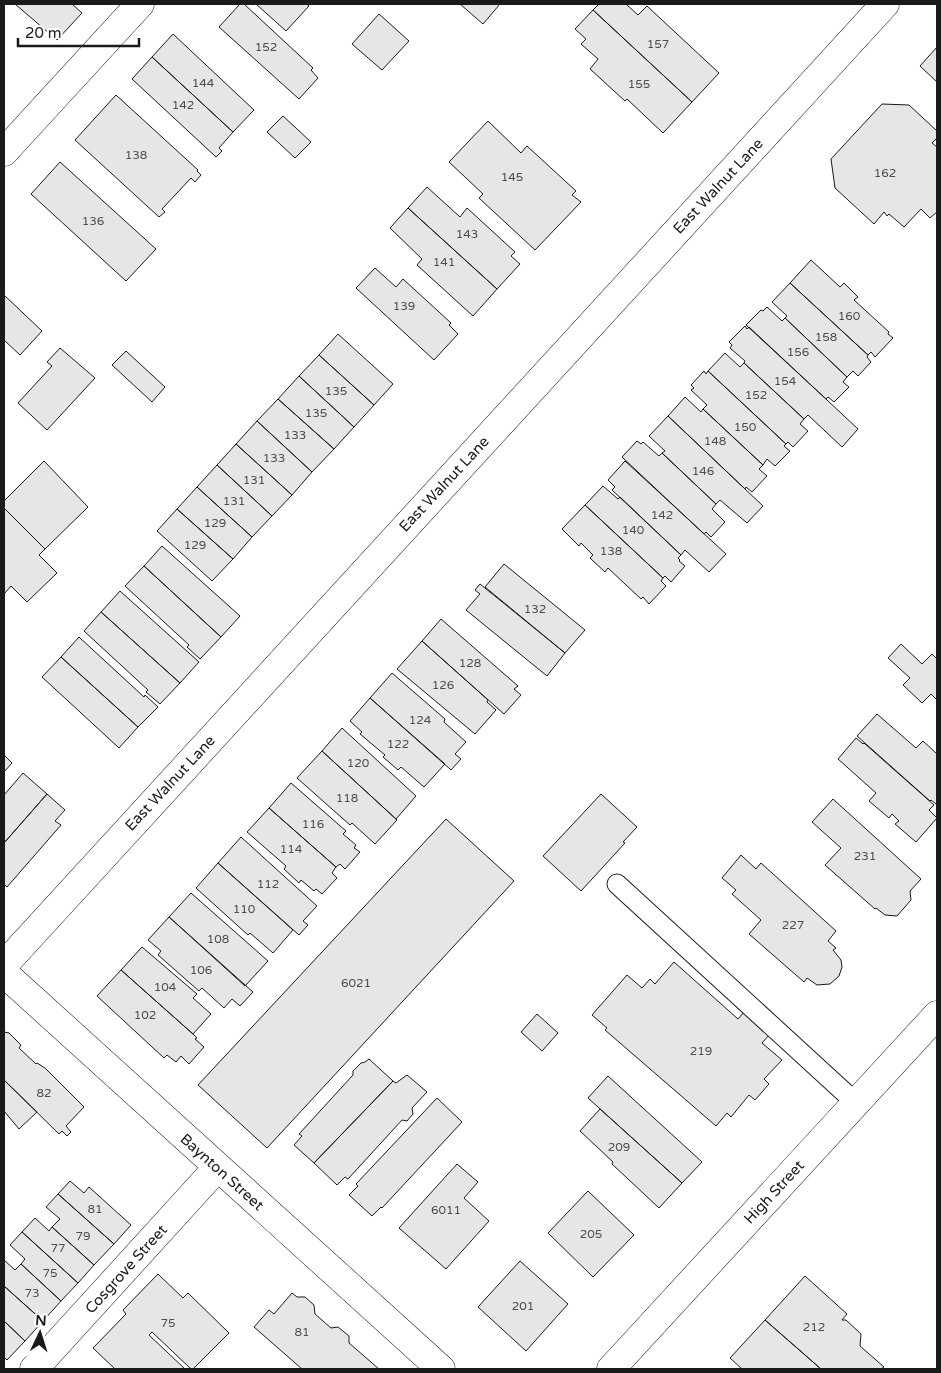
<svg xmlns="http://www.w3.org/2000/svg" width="941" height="1373" font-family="'Varela Round',sans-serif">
<rect width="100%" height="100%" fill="#fff"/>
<path fill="#e6e6e6" stroke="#1a1a1a" d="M15,4H72L82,13L57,40Z
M240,4H244L313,68L311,70L318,78L299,99L219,27Z
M256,4H306L309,6L286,31Z
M460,4H500L483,24Z
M599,4H626L638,15L647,6L719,73L692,102L593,10Z
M593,10L692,102L663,133L627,99L625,101L590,69L598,59L581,44L586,39L575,29Z
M379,14L409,41L382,70L352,44Z
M173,34L254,110L233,132L152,57Z
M937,47V82L920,66Z
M152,57L233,132L219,148L222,151L216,157L132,79Z
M116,95L198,170L197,171L201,175L195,182L191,178L162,209L165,212L159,217L75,140Z
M882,104L909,105L937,131V138L932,143L937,147V212L930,218L921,209L904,227L889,214L887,216L884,212L874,224L835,188L831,159Z
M283,116L311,142L295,158L267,132Z
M488,121L521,153L527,146L576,191L572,195L581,202L535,250L479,198L483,194L449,162Z
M60,162L156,249L126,281L31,194Z
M427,187L460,217L467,208L515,252L511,256L520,264L497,289L408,208Z
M408,208L497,289L473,316L417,265L422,259L390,228Z
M811,260L840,287L844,283L858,297L854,300L889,332L888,334L893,338L875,357L871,352L868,355L790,283Z
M375,268L396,287L403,279L451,323L449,325L458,334L434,360L356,288Z
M790,283L868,355L867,357L871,362L858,376L853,371L847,377L785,318L787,316L772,302Z
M4,295L42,331L20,355L4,340Z
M767,307L782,321L785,318L847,377L843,382L849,387L834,402L828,397L826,399L746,325L761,310L763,311Z
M745,326L747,329L749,327L858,429L842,447L808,415L804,419L744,363L745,361L730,348L732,345L729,342Z
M338,334L393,384L374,405L319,355Z
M60,348L95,378L47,430L18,403L52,366L47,362Z
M126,351L165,387L152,402L112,365Z
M725,353L740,367L744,363L804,419L800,424L808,431L793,447L788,442L786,444L708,371Z
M319,355L374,405L354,427L299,376Z
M704,371L706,374L708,371L786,444L784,446L790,451L775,466L767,459L763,465L703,409L707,405L691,390L694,388L691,385Z
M299,376L354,427L334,449L278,399Z
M685,397L701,412L703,409L763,465L759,469L767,476L752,492L746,487L745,489L668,416Z
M278,399L334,449L312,472L257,421Z
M668,416L763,506L747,523L720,500L716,504L662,453L665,451L649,436Z
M257,421L312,472L292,495L236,444Z
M637,441L641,444L643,442L659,456L662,453L716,504L712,509L725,522L711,537L706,532L704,534L622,457Z
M236,444L292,495L272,516L217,465Z
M44,461L88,507L45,549L4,508V501Z
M625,461L726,554L709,572L685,550L681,555L612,490L615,487L608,480Z
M217,465L272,516L252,537L197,487Z
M603,486L618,499L620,497L681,555L678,558L680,560L679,561L685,566L671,582L665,576L663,578L585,505Z
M197,487L252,537L233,559L177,509Z
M585,505L663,578L661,581L666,586L649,604L643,597L641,599L608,568L605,572L590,558L593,555L581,543L579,546L562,529Z
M4,508L45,549L39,555L57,573L27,602L11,586L4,594Z
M177,509L233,559L212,581L157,531Z
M162,546L240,616L221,637L144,566Z
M504,564L585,630L565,653L485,587Z
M144,566L221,637L200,659L187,647L189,645L125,586Z
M480,584L565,653L547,676L466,610L480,594L475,590Z
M120,591L199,662L180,683L101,612Z
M101,612L180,683L160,704L146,692L148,690L84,631Z
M441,619L518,686L514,689L521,695L504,714L422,641Z
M79,637L144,697L145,695L158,707L138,727L61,657Z
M422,641L488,700L487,702L496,710L475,734L397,669Z
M901,644L922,664L932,654L937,659V700L931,694L922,703L903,685L910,678L888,658Z
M61,657L138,727L119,748L42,677Z
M392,673L445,719L444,722L466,742L455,754L461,759L451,770L370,698Z
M370,698L445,764L424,787L401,767L398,770L383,757L385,755L360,734L362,732L350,721Z
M877,714L916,748L923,741L937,754V802L936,804L931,800L930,801L857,736Z
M342,728L416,796L396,819L322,751Z
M856,738L863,744L864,743L934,805L929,810L937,818L916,842L895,824L899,821L892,814L889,818L869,801L876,793L838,759Z
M322,751L397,820L375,844L352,823L350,825L297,778Z
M4,755L12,763L4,772Z
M23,773L47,794L4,843V795Z
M291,783L346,831L343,834L356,845L354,848L360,852L345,869L340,864L336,867L269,808Z
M47,794L65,810L55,821L61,825L7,887L4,884V843Z
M601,794L637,827L623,842L625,843L581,891L543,856Z
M833,799L921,879L910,891L911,900L897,916L885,915L876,908L875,909L825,865L841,848L812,822Z
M269,808L336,867L332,873L337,878L322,894L316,889L314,891L301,880L299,883L284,869L286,866L247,832Z
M446,819L514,881L267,1148L198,1085Z
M241,837L317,906L303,921L308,925L299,935L218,863Z
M741,855L756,869L761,863L836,931L828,941L836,948L833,950L841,960L842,967L839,976L830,984L817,985L807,978L804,982L749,934L761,920L732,894L736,890L722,878Z
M218,863L293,930L273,953L250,933L248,935L196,888Z
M191,893L268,961L245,986L169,917Z
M169,917L253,992L240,1006L232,999L224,1008L202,988L199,991L158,955L161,951L148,940Z
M142,947L197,994L193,998L211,1014L193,1034L121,970Z
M674,962L738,1019L744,1012L770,1034L762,1043L782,1060L764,1079L769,1084L755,1100L749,1095L731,1117L727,1113L716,1126L605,1030L607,1028L592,1015L627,975L642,988L650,979L655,984Z
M121,970L193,1034L197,1038L195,1039L204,1047L189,1064L181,1056L176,1062L167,1055L164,1058L97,996Z
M537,1014L558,1033L542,1051L521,1032Z
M4,1032L9,1033L21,1045L19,1048L36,1064L37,1063L45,1068L84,1107L66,1126L71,1132L67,1136L62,1131L59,1134L4,1080Z
M369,1059L393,1081L314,1163L294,1145L302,1136L299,1134L353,1075V1071L361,1063L365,1062Z
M407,1075L427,1092L412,1108L413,1114L407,1121L402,1120L348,1179L345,1177L337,1185L314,1163L393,1081L396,1083Z
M608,1076L702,1162L682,1183L588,1098Z
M4,1080L37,1112L19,1129L4,1111Z
M437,1098L462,1122L382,1208L381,1207L372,1216L349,1195L358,1186L356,1184Z
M600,1109L682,1183L659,1208L612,1164L613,1162L580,1131Z
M457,1164L478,1182L464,1198L489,1221L446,1269L399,1228Z
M70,1181L84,1193L89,1187L131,1225L114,1244L58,1194Z
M588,1191L634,1235L593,1277L548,1233Z
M58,1194L114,1244L94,1265L52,1227L60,1219L46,1207Z
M35,1218L49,1231L52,1227L94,1265L78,1283L22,1232Z
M22,1232L78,1283L61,1301L21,1264L25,1259L10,1245Z
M4,1260L15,1270L21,1264L61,1301L43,1321L4,1286Z
M520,1261L568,1304L526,1351L478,1307Z
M158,1274L183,1298L188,1293L229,1333L193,1369H191L152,1332L149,1335L185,1369H115L93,1348L126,1314L123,1310Z
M805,1276L847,1314L842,1320H846L861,1334L860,1346L884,1367L881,1369H821L765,1320Z
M4,1286L43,1321L25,1341L4,1321Z
M292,1293L297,1297H305L314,1305L315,1314L331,1328L338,1327L349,1336V1343L379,1369H302L254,1327L269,1310L274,1314Z
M765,1320L821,1369H742L730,1358Z
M4,1321L25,1341L7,1360L4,1357Z"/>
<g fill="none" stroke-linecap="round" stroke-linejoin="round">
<defs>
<path id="service" d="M617,884L856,1103"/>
<path id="minor" d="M4,152L140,4
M4,965L885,4
M4,973L441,1369
M34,1369L217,1168
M611,1369L937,1015"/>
</defs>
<use href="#service" stroke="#1a1a1a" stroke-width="21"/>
<use href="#minor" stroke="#1a1a1a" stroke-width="29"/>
<use href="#service" stroke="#fff" stroke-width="19"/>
<use href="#minor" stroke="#fff" stroke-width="28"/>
</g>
<g text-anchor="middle" stroke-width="4" stroke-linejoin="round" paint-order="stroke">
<g font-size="12" fill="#4d4d4d">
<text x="658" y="48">157</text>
<text x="266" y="51">152</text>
<text x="203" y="87">144</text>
<text x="639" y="88">155</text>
<text x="183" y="109">142</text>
<text x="136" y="159">138</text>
<text x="885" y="177">162</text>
<text x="512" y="181">145</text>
<text x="93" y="225">136</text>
<text x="467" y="238">143</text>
<text x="444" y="266">141</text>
<text x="404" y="310">139</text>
<text x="849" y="320">160</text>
<text x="826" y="341">158</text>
<text x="798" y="356">156</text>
<text x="785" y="385">154</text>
<text x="336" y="395">135</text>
<text x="756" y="399">152</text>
<text x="316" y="417">135</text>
<text x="745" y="431">150</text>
<text x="295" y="439">133</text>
<text x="715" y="445">148</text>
<text x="274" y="462">133</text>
<text x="703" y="475">146</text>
<text x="254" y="484">131</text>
<text x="234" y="505">131</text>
<text x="662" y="519">142</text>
<text x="215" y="527">129</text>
<text x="633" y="534">140</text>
<text x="195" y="549">129</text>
<text x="611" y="555">138</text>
<text x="535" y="613">132</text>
<text x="470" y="667">128</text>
<text x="443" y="689">126</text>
<text x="420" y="724">124</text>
<text x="398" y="748">122</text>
<text x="358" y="767">120</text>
<text x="347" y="802">118</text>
<text x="313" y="828">116</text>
<text x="291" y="853">114</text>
<text x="865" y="860">231</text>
<text x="268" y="888">112</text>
<text x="244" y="913">110</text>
<text x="793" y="929">227</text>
<text x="218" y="943">108</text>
<text x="201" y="974">106</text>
<text x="356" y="987">6021</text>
<text x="165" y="991">104</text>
<text x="145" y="1019">102</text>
<text x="701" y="1055">219</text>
<text x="44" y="1097">82</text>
<text x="619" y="1151">209</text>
<text x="95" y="1213">81</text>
<text x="446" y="1214">6011</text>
<text x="591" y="1238">205</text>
<text x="83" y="1240">79</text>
<text x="58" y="1252">77</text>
<text x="50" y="1277">75</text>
<text x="32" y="1297">73</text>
<text x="523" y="1310">201</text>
<text x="168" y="1327">75</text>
<text x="814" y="1331">212</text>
<text x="302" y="1336">81</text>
</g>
<g font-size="15" fill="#1a1a1a" stroke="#fff">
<text transform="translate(718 186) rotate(-47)" y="5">East Walnut Lane</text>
<text transform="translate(444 484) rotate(-47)" y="5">East Walnut Lane</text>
<text transform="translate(170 783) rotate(-47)" y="5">East Walnut Lane</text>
<text transform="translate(222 1172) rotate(42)" y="5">Baynton Street</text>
<text transform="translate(774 1192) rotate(-47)" y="5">High Street</text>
<text transform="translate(126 1269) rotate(-48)" y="5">Cosgrove Street</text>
</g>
</g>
<rect width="941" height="1373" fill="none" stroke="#1a1a1a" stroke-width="10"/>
<g transform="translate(40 1333) rotate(4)" stroke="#ffffff" stroke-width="4" paint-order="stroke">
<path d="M0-4L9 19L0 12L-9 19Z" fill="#1a1a1a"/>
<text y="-8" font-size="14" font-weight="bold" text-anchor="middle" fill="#1a1a1a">N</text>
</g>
<path d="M18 38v8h121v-8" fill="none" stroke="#1a1a1a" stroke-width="2.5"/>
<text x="25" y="38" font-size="15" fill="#1a1a1a" stroke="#ffffff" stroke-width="4" paint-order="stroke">20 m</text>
</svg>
